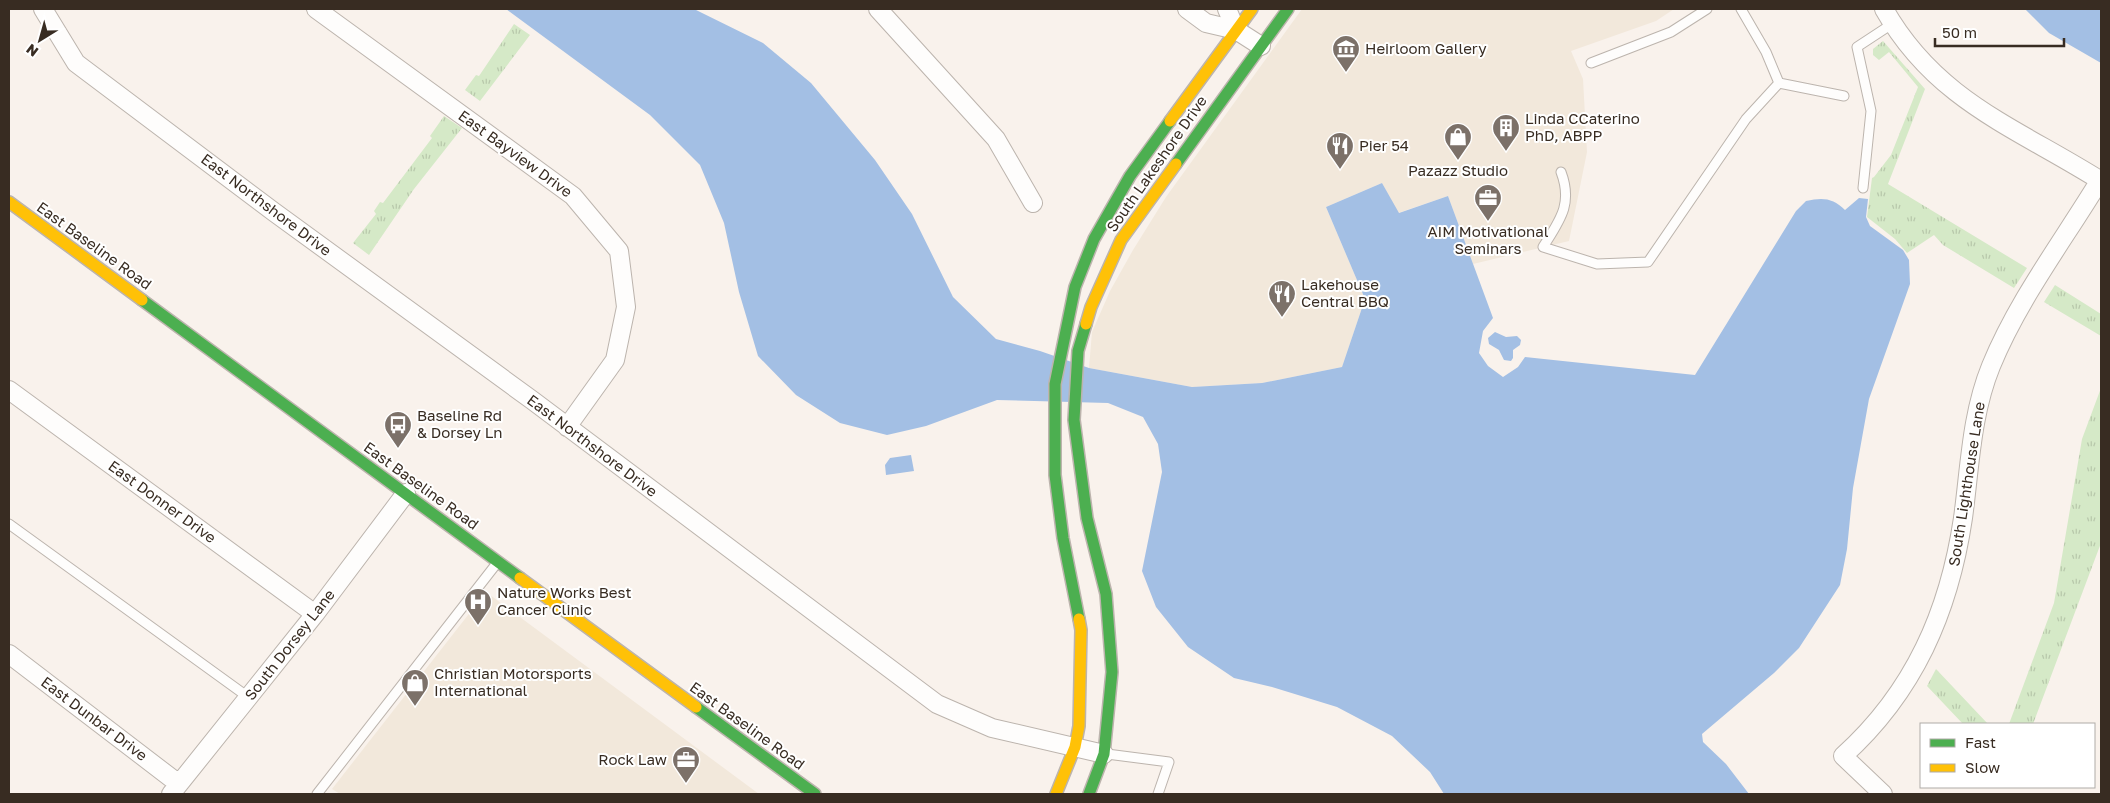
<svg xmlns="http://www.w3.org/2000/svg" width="2110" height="803" font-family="'Golos Text',sans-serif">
<defs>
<pattern id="park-tufts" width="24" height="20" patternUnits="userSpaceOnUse" patternTransform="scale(1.25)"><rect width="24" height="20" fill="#d5e9c7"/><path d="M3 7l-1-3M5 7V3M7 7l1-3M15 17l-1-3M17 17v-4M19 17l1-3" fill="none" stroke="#b8c8ab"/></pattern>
</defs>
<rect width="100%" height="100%" fill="#f9f2ec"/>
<path fill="#f2e8db" d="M1302,9H1674L1656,21L1571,51L1583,79L1587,152L1569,241L1473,264L1448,196L1398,213L1382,183L1326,207L1365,299L1342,367L1262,383L1192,387L1089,368L1092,332L1110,291L1133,250L1166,197Z
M486,592L759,794H340L332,789Z"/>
<path fill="url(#park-tufts)" d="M514,24L530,35L480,101L465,90L476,75L479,76Z
M1883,41L1925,89L1888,184L2027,268L2014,288L1943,245L1934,235L1907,253L1895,239L1867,217L1872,178L1874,177L1891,155L1918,87L1889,52L1879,60L1873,55V49Z
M444,116L462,128L414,189L369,255L353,243L376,214L374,211L380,202L383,203L432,138L430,136Z
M2055,285L2101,314V336L2044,302Z
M2101,388V543L2033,724H2009L2054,603L2082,439Z
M1936,669L1988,724H1963L1927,686Z"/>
<path fill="#a3bfe4" d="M506,9H694L763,43L811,83L875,160L912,214L953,297L996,339L1040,351L1089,368L1192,387L1262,383L1342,367L1365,299L1326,207L1382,183L1399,213L1448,196L1493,318L1483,331L1479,353L1488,366L1503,377L1518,367L1525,357L1695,375L1796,211L1806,201C1823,197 1833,198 1845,210L1859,198L1868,199L1866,217L1870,226L1903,250L1909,260L1910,284L1869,399L1853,488L1847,549L1840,585L1799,648L1774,673L1702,734L1703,742L1726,764L1749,794H1444L1430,772L1392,736L1337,707L1272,687L1234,678L1188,647L1156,607L1142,571L1162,472L1158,444L1143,417L1108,403L997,400L926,426L887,435L840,423L796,395L758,356L739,292L724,223L700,165L650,115Z
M2025,9H2101V63L2049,33Z
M1495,332L1506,337L1517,336L1521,340L1520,345L1513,350V358L1511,361L1504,360L1499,350L1489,344L1488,338Z
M911,455L914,471L886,475L885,465L890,458Z"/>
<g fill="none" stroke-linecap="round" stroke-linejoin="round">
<defs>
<path id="lane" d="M1741,9L1766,52L1779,83
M1591,63L1671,32L1707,9
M1779,83L1844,96
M1561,172C1573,204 1560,220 1543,247L1597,264L1648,262L1746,119L1779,83
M1863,188L1871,111L1857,47L1892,24
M9,524L248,697
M1107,754L1169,762L1158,794
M317,794L497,563"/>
<path id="street" d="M43,9L76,63L274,212L532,400L937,704L992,728L1104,754
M316,9L573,196L619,251L626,307L615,360L567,427
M878,9L996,139L1033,203
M1187,9L1206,23L1236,30L1261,46
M1227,9L1236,30
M1884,9C1936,101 2017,128 2101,181
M9,390L315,614
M9,654L179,784
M171,794L315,614L406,493
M1883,794L1843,756C1914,692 1949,612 1963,518C1970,467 1971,415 1991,366C2018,300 2063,241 2100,180"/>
<path id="fast" d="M1176,164L1288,9
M142,300L520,578
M1086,324L1078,351L1074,420L1087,518L1106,594L1112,672L1104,754L1089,794
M1079,619L1063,538L1055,475V384L1075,287L1094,239L1130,176L1170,121
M696,707L815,794"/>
<path id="slow" d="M1170,121L1252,9
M9,202L142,300
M1086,324L1091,307L1121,240L1176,164
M520,578L696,707
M1056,794L1075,747L1079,726L1081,630L1079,619"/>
</defs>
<use href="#lane" stroke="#bcb4ad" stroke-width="11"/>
<use href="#street" stroke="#bcb4ad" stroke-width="20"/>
<use href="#fast" stroke="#bcb4ad" stroke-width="14"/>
<use href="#slow" stroke="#bcb4ad" stroke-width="14"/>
<use href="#lane" stroke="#fefdfc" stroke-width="9"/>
<use href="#street" stroke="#fefdfc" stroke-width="18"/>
<use href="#fast" stroke="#4caf50" stroke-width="11"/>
<use href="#slow" stroke="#ffc107" stroke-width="11"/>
</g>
<defs>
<symbol id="museum-pin" viewBox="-11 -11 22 30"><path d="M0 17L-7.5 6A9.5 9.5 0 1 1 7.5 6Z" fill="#7c7169" stroke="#fff"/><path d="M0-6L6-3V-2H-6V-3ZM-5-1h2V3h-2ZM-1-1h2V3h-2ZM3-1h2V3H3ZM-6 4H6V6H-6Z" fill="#fff"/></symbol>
<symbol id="building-pin" viewBox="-11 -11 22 30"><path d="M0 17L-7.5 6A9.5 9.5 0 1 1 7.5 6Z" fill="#7c7169" stroke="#fff"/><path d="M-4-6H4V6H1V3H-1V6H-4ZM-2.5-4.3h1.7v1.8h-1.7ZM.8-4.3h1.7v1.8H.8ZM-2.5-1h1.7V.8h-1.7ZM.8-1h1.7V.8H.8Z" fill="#fff"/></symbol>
<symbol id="shop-pin" viewBox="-11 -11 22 30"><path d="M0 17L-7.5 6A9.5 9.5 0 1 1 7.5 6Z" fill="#7c7169" stroke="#fff"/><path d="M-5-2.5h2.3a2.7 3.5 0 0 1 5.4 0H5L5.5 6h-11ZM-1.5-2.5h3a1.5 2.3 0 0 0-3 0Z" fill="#fff"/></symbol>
<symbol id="restaurant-pin" viewBox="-11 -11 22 30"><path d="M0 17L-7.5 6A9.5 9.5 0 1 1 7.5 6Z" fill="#7c7169" stroke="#fff"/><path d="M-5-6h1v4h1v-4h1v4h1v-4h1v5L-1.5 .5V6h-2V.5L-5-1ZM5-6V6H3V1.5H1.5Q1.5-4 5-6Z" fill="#fff"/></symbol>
<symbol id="office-pin" viewBox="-11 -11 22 30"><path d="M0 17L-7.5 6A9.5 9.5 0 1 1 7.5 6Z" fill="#7c7169" stroke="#fff"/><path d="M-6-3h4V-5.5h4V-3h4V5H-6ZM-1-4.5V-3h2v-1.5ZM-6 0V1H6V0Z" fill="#fff"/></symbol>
<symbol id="bus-pin" viewBox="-11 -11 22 30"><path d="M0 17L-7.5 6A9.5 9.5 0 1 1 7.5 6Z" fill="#7c7169" stroke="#fff"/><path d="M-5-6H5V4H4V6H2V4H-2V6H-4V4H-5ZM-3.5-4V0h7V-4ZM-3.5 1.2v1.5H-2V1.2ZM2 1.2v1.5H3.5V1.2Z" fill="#fff"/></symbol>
<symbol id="hospital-pin" viewBox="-11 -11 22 30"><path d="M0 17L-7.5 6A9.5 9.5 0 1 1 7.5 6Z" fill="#7c7169" stroke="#fff"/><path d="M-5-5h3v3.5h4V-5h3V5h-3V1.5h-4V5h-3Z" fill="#fff"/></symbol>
</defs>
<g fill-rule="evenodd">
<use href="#museum-pin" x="1330" y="33" width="32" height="43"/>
<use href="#building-pin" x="1490" y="112" width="32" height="43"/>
<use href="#shop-pin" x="1442" y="121" width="32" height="43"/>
<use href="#restaurant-pin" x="1324" y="130" width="32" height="43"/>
<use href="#office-pin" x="1472" y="182" width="32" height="43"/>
<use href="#restaurant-pin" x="1266" y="278" width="32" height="43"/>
<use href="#bus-pin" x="382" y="409" width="32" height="43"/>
<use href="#hospital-pin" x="462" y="586" width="32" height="43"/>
<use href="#shop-pin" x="399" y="667" width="32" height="43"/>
<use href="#office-pin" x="670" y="744" width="32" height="43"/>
</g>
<g text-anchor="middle" stroke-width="4" stroke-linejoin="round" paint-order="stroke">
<g font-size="15" fill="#382c22" stroke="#fff" text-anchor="start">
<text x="1365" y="54">Heirloom Gallery</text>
<text x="1525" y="124">Linda CCaterino<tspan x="1525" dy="17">PhD, ABPP</tspan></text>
<text x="1359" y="151">Pier 54</text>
<text x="1458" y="176" text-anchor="middle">Pazazz Studio</text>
<text x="1488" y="237" text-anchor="middle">AIM Motivational<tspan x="1488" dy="17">Seminars</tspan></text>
<text x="1301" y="290">Lakehouse<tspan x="1301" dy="17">Central BBQ</tspan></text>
<text x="417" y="421">Baseline Rd<tspan x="417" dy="17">&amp; Dorsey Ln</tspan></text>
<text x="497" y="598">Nature Works Best<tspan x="497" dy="17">Cancer Clinic</tspan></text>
<text x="434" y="679">Christian Motorsports<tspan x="434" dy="17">International</tspan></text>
<text x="667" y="765" text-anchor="end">Rock Law</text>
</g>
<g font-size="15" fill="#382c22" stroke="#fff">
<text transform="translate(515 154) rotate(36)" y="5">East Bayview Drive</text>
<text transform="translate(1157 164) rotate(-55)" y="5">South Lakeshore Drive</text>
<text transform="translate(266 205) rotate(37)" y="5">East Northshore Drive</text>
<text transform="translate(94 246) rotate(36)" y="5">East Baseline Road</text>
<text transform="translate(592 446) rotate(37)" y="5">East Northshore Drive</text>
<text transform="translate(1967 484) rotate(-81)" y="5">South Lighthouse Lane</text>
<text transform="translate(421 486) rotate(36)" y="5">East Baseline Road</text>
<text transform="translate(162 502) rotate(36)" y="5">East Donner Drive</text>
<text transform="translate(290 645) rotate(-52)" y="5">South Dorsey Lane</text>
<text transform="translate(94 719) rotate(37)" y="5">East Dunbar Drive</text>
<text transform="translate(747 726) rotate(36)" y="5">East Baseline Road</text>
</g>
</g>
<rect width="2110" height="803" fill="none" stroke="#382c22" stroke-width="20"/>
<rect x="1920" y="723" width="175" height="65" fill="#ffffff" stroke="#afaba7"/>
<rect x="1930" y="739" width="25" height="8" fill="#4caf50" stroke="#afaba7"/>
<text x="1965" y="748" font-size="15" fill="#382c22">Fast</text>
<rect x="1930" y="764" width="25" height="8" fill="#ffc107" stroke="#afaba7"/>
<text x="1965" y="773" font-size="15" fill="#382c22">Slow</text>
<g transform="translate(40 40) rotate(217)" stroke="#ffffff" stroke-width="4" paint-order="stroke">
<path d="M0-4L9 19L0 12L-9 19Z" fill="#382c22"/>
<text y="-8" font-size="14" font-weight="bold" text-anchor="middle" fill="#382c22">N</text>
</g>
<path d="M1935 38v8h129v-8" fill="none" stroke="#382c22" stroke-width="2.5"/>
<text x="1942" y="38" font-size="15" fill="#382c22" stroke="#ffffff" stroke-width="4" paint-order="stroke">50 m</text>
</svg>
